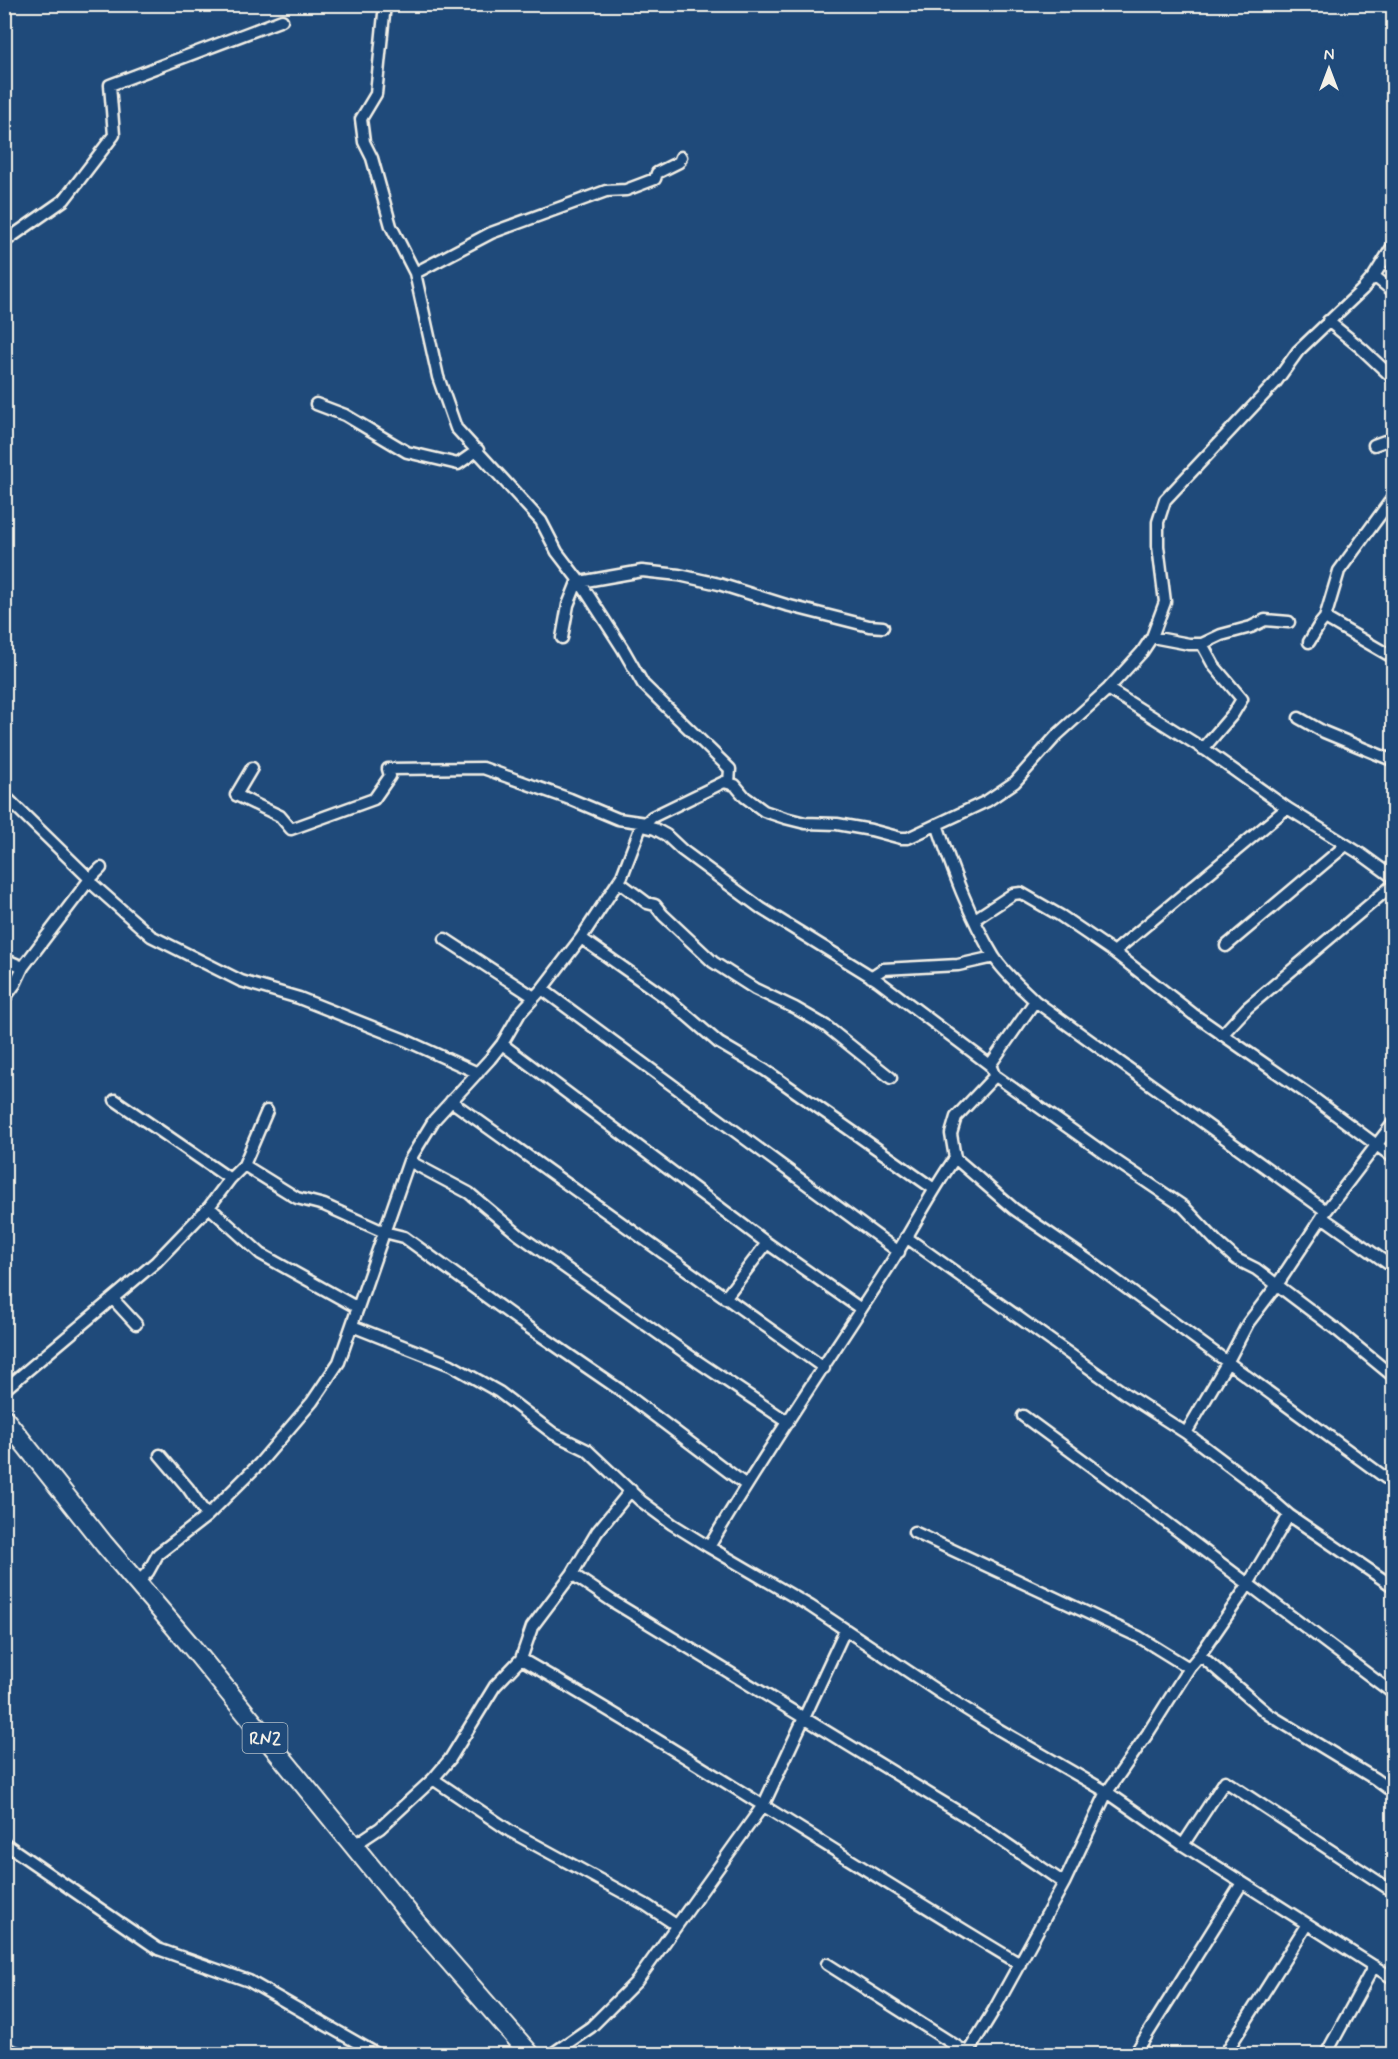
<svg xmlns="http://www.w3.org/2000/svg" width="1398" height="2059" font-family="Mynerve,sans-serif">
<rect width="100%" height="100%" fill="#1f4a7a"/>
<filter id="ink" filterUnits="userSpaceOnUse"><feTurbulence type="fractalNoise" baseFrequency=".0167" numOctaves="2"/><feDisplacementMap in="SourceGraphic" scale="12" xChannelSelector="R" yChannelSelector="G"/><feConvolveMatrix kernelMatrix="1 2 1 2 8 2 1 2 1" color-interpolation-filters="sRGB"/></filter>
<g filter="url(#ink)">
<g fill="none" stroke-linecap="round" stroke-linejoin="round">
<defs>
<path id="minor" d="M385,4L376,94L361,119L364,142L372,158L391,226L415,273L438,377L456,428L541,521L557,552L580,582L623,649L643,684L730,769L729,783
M4,242L64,200L114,135L110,85L282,20
M415,273L491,233L606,191L626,190L655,179L657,173L679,162L681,157
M1374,276L1394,292
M1328,321L1361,348L1394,379
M316,404L345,415L407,452L458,464L478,450
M1374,445L1385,441L1394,444
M580,582L642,571L679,575L719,584L786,605L869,626L883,627
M1325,618L1394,658
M1152,637L1189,644H1202L1221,635L1251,627L1265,620L1289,622
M562,638L568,605L578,580
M1309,642L1320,624L1325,618L1339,571L1394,496
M1202,644L1214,666L1242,699L1233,714L1203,749
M1108,689L1207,751L1287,808L1361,854L1394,878
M1299,718L1324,732L1394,761
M252,768L236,795L280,816L291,829L374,799L390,776L388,769L483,768L570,799L618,819L646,823
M4,795L90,879
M937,824C952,869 969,916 994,957C1005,974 1021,987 1035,1001L1326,1211
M643,826L655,829L666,835L682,850L762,909L877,980L990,1065L995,1077
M89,881L151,936L241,981L299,998L405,1040L478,1073
M619,882L647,903L655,905L663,915L713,962L755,989L795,1008L826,1026L891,1078
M975,919L1013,894L1021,893L1061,916L1114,952L1193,1014L1312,1097L1394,1158
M581,938L669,1000L719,1043L765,1070L934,1189
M445,939L534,997
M1226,946L1346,845
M1114,952L1287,808
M4,959L23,967
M871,977L883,969L958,965L994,957
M542,989L899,1252
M4,999L15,984L23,967L90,879L101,868
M1222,1035L1247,1008L1394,884
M502,1044L767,1243L861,1309
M990,1065L1035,1001
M115,1100L230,1179
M451,1101L824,1368
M955,1158L1014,1209L1088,1260L1394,1484
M409,1161L469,1193L519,1235L697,1361L788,1422
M244,1165L297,1198L324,1205L384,1232L404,1237L521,1322L623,1392L746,1485
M209,1207L261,1254L358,1308
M1322,1217L1394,1268
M906,1237L1127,1395L1186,1433L1256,1486L1289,1515L1244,1591L1200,1655L1189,1668L1148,1733L1107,1792L1064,1883L994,2010L967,2054
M725,1298L767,1243
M113,1299L136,1324
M352,1326L451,1365L499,1392L554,1434L587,1450L641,1501L672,1524L709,1547
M1394,1377L1338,1331L1256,1269L1236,1259L1217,1242L1184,1207L1107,1155L997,1077L993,1078L956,1117L951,1134L955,1158C929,1195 909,1236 884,1274C825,1365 764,1454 709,1547L810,1606L942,1694L998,1729L1107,1792L1183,1845L1394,1979
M4,1390L156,1262L209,1207L230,1179L244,1165L267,1111
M1023,1416L1133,1497L1394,1694
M1186,1433L1227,1363L1248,1323L1277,1285L1326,1211L1394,1122
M160,1455L188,1488L207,1516
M1289,1515L1394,1587
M914,1532L1139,1637L1189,1668
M572,1574L612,1601L970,1819L1064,1883
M137,1583L148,1572L158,1554L207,1516L259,1464L312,1402L339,1362L409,1161L434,1120L490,1059L502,1044L520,1013L542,989L581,938L622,876L640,829L652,817L724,782L735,785L745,797L764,811L785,818L805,823L837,824L871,830L901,838H908L987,801L1015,782L1057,735L1108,689L1142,652L1152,637L1165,602L1158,546V522L1165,500L1275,383L1298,351L1363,289L1374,276L1394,244
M1200,1655L1268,1714L1375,1779L1394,1793
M521,1659C690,1756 852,1864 1020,1964
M433,1779L510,1831L646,1905L676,1925
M4,1843L158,1949L249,1981L377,2054
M1183,1845L1225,1781L1394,1892
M353,1846L380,1828L433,1779L450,1759L495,1686L521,1659L532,1627L572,1574L597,1532L631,1490
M827,1964L969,2054
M4,2048L21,2054
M552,2054L591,2027L637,1981L764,1804L845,1630
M1135,2054L1242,1883
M1225,2054L1307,1924
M1326,2054L1374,1966"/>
<path id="trunk" d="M4,1418L104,1544L191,1646L423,1931L530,2054"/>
</defs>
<use href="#minor" stroke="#f4f1e8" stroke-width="15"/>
<use href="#trunk" stroke="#f4f1e8" stroke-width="22"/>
<use href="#minor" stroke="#1f4a7a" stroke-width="10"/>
<use href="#trunk" stroke="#1f4a7a" stroke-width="18"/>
</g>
</g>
<g text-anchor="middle" stroke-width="4.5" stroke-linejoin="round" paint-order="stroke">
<rect fill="#1f4a7a" stroke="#b4bfc7" stroke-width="1.5" x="242.5" y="1723" width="45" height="30" rx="4.5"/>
<g font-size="18" font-weight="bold" fill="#f4f1e8">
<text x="265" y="1744">RN2</text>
</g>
</g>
<rect width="1398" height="2059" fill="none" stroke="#1f4a7a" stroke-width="24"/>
<rect x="12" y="12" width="1374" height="2035" fill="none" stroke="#f4f1e8" stroke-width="2" filter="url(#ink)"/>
<g transform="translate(1329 69)" stroke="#1f4a7a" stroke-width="4.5" paint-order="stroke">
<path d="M0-4.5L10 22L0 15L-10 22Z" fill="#f4f1e8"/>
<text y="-9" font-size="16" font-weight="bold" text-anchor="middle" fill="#f4f1e8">N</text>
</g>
</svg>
